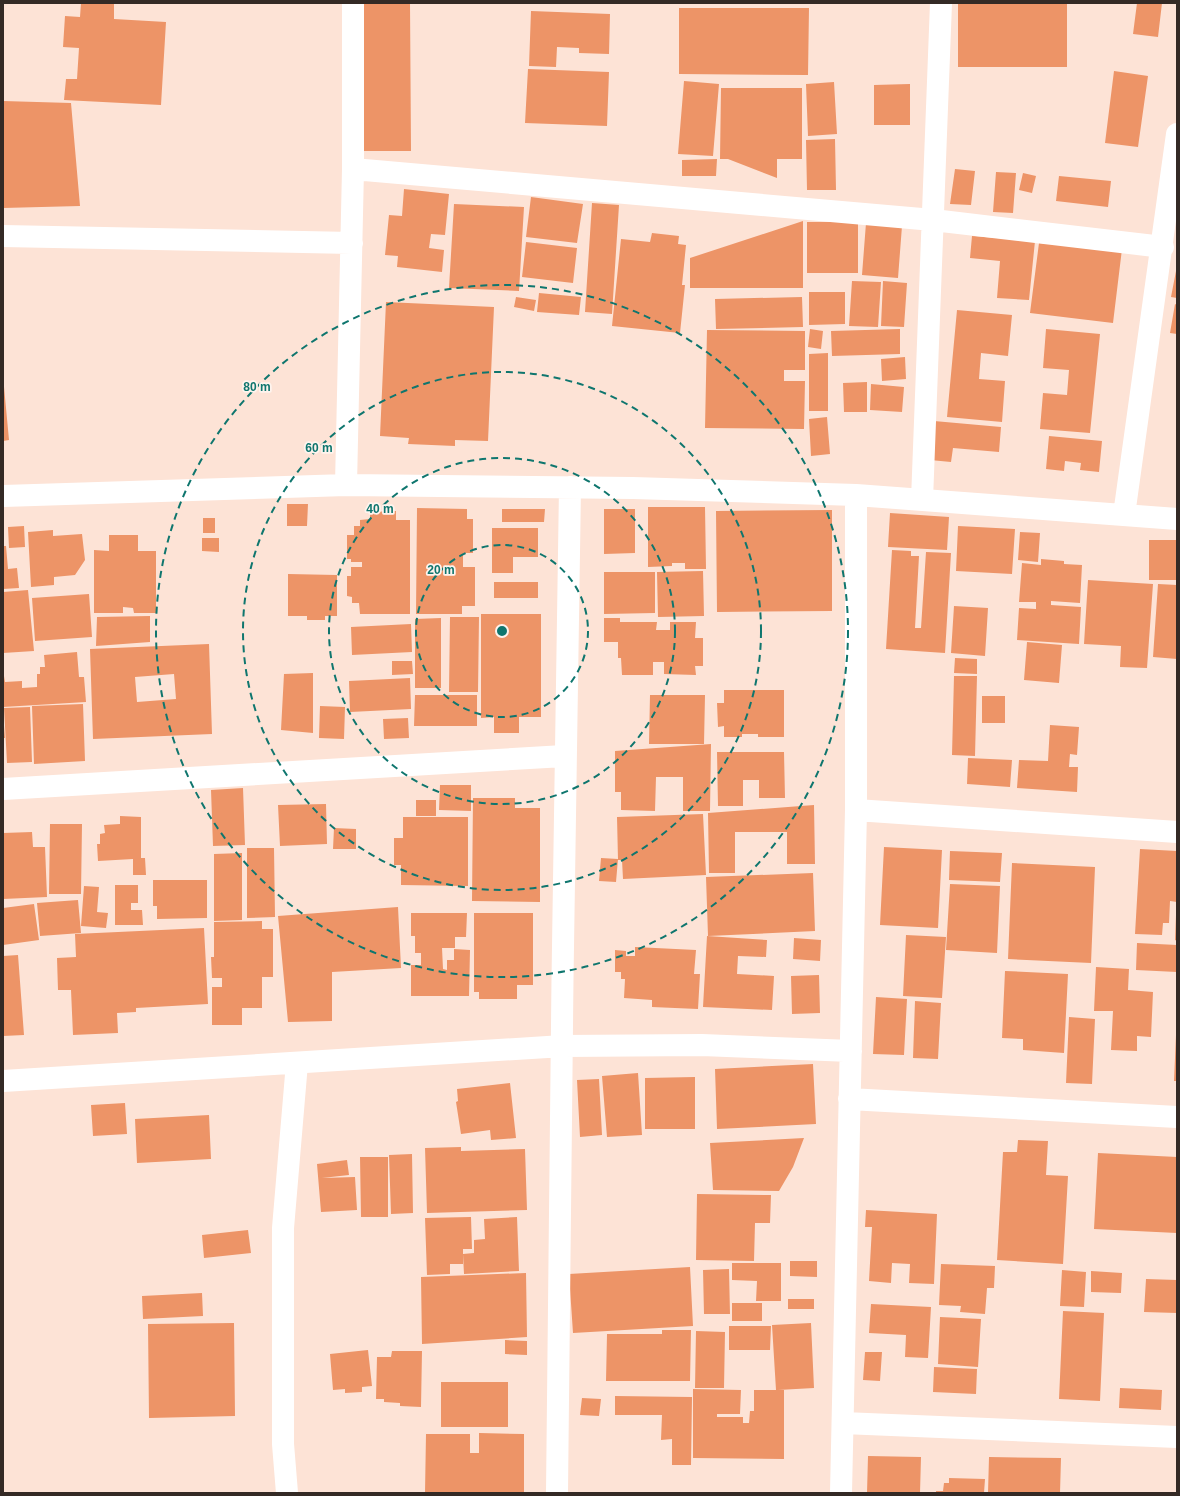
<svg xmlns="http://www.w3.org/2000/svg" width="1180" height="1496" font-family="Helvetica,sans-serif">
<rect width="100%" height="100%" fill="#fde3d6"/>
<path fill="#ed9467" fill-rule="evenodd" d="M81,3H114V19L166,22L161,105L64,100L66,79H77L79,48L63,47L65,16L80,17Z
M361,3H410L411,151H362Z
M958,3H1067V67H958Z
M1137,3H1162L1158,37L1133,34Z
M679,8H809L808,75L679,74Z
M531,11L610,14L609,54L579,53V48L557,47L556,67L529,66Z
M528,69L609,72L607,126L525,123Z
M1114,71L1148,76L1138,147L1105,143Z
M684,81L719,84L713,156L678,154Z
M834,82L837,134L808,136L806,84Z
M910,84V125H874V85Z
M721,88H802V159H777V178L728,159H720Z
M3,101L71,103L80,206L3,208Z
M835,139L836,190H807L806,140Z
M717,159L716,176H682V160Z
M955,169L975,171L971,205L950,204Z
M996,172L1016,173L1013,213L993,212Z
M1023,173L1036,176L1032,193L1019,190Z
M1059,176L1111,181L1108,207L1056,201Z
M404,189L449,194L445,235L431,234L429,248L444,250L442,272L397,267L398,256L385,255L389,215L402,216Z
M531,197L583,204L577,243L526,237Z
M592,203L619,205L612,314L585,312Z
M454,204L524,207L519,291L449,288Z
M803,221V288H690V258Z
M807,222H858V273H807Z
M866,223L902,226L898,278L862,275Z
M652,233L679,236L678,244L686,245L682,285H685L680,333L612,326L621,239L650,242Z
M972,236L1035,241L1029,300L997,298L1000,261L970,258Z
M526,242L577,248L573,283L522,277Z
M1039,243L1122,249L1113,323L1030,313Z
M1176,271H1177V298L1171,297Z
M852,281L881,282L878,327L849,326Z
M883,281L907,283L904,327L881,326Z
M809,292H845V324L809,325Z
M539,293L581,297L579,315L537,312Z
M516,297L536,300L534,311L514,307Z
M802,297L803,327L716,329L715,299Z
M386,302L494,307L488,441L455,440V446L408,444L409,438L380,436Z
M1175,304L1177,305V334L1170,333Z
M957,310L1012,315L1008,356L981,353L979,379L1005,381L1002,422L947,417Z
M810,329L823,331L821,349L808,347Z
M900,329V354L832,356L831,331Z
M1046,329L1100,334L1090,433L1040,429L1043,393L1067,395L1069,370L1043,368Z
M707,330L805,331V370H784V381H805L804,429L705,428Z
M828,353V411H809V354Z
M905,357L906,379L882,381L881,359Z
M3,376L9,440L3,441Z
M867,382V412H844L843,383Z
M871,384L904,387L902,412L870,410Z
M827,417L830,454L811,456L809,419Z
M934,421L1001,427L999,452L953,448L951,462L930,460Z
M1049,436L1102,441L1099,472L1080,470L1081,463L1065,461L1064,471L1046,469Z
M287,504H308L307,526H287Z
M648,507H705L706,569H685V563H672V566L648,567Z
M417,508L467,509V519H473V553H463V567H475V606H462V614H416Z
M502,509H545L544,522H502Z
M604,509H635V553L604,554Z
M832,510V611L717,612L716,511Z
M396,511V520H410V614H360L359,603H352V597L347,596V576H351V567H362V562H351V559H347V535H354V526H360V520L370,519V512Z
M890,513L949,517L947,550L888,547Z
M203,518H215V533H203Z
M24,526L25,547L9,548L8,527Z
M958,526L1015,529L1012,574L956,571Z
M492,528H538V557H513V573H492Z
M53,530V536L82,534L85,560L75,575L54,577V585L31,587L28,532Z
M1020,532L1040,533L1038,562L1018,560Z
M109,535H138V551H156V613H134L133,608L123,607V613H94V550L109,551Z
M202,538H219V552L202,551Z
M1149,540H1177V580H1149Z
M3,546H6L8,569L17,568L19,588L3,589Z
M892,550L911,551V556H919L915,628H921L926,552L951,553L945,653L886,649Z
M1041,559L1064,561V564L1082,565L1080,603L1051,601V605L1081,607L1079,644L1017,640L1019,608L1036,609V602H1019L1022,563L1041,565Z
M703,571L704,616L658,617L657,572Z
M604,572H655V613L604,614Z
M288,574L337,575V616H325V620H307V616H288Z
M1088,580L1153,584L1147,668L1120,667L1121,646L1084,644Z
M494,582H538V598H494Z
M1158,584L1177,585V659L1153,657Z
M28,590L34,651L3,653V592Z
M89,594L92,637L35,641L32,598Z
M954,606L988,608L985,656L951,653Z
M481,614H541V717H519V733H494V717L481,718Z
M150,616V642L96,646L97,617Z
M450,617H479L478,692H449Z
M441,618V688H415V619Z
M604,618H620V622H657L656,630H670V622H696L695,638H703V666H695L696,675L664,674V662H653V675H622L621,658H618V642H604Z
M411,624L412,652L352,655L351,627Z
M1027,642L1062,645L1059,683L1024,680Z
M209,644L212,734L93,739L90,649ZM174,674L176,699L137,702L135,677Z
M77,652L79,677H84L86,702L3,707V670L5,682L22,681V688L37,687V674H40V667H45L44,655Z
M955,658L977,659V674L954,673Z
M392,661H412L413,674L392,675Z
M313,673V733L281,730L284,674Z
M954,676H977L975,756L952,755Z
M410,678L411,709L350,712L349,681Z
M724,690H784V737H758V734H742V737H724V726L718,727L717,703H724Z
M415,695H477V726H414Z
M650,695H705L704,744H649Z
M982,696H1005V723H982Z
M83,704L85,761L34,764L32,706Z
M320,706L345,707L344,739L319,738Z
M30,707L32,762L7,763L4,708Z
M408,718L409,738L384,739L383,719Z
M3,725H4L5,738H3Z
M1050,725L1079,727L1077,755L1070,754L1069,767H1078L1077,792L1017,788L1019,760L1048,761Z
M711,744L710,811H683V777H656L655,811L621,810V792H615V751Z
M717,752H784L785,798H759V780H743V806H718Z
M968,758L1012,760L1010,787L967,784Z
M440,785H471V811L439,810Z
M243,788L245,845L213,846L211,790Z
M473,798H515V808H540V902L472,901Z
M416,800H436V816H416Z
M326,804L327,844L280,846L278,805Z
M814,805L815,864H787V832H735V873H709L708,813Z
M703,814L706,875L623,879L622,860H618L617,817Z
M120,816L141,817V858H145L146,875H133V859L98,861L97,844H100V834L105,833L104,825L120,824Z
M403,817H468V886L401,885V865H394V838H403Z
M50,824H82L81,894H49Z
M334,828L356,829V849H333Z
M32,832L33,847H45L47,897L3,899V833Z
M884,847L942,850L938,928L880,925Z
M247,848H274L275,917L247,918Z
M1140,849L1177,851V902L1170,901L1169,923H1163L1162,935L1135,934Z
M950,851L1002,853L1000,882L949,880Z
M242,853V920L214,921V854Z
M601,858L618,859L616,882L599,881Z
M1012,863L1095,867L1091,963L1008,959Z
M813,873L815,931L708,936L706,877Z
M153,880H207V918L157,919V906H153Z
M950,884L1000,886L997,953L946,950Z
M115,885H138V903H131V910H142L143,925H115Z
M84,886L99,887L97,912L108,913L106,928L81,926Z
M78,900L81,933L40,936L37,903Z
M34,904L39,940L3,945V908Z
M398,907L401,968L332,972V1021L288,1022L278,916Z
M411,913H467L466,937H455V948H442L443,969L447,970V960H454V949L470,950L469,996H411V965H421V953H415V936H411Z
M474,913H533V985H517V999H479V992H474Z
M1176,915H1177V941L1175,940Z
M262,921V929H273V977H262V1008H242V1025H212V987H222V978H212L211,957H214V922Z
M204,928L208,1004L136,1008V1012L117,1013L118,1033L73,1035L71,990H58L57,958L76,957L75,934Z
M906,935L946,937L942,998L903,996Z
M707,936L767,940L766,957L738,956L737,974L774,976L772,1010L703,1007Z
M794,938L821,940L820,961L793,959Z
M1137,943L1177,945V972L1136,970Z
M635,947L696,950L694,974H700L698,1009L652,1007V1000L624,998L625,979H621V972H615V950L626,951V956H635Z
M18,955L24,1035L3,1036V956Z
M1096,967L1129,969L1128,990L1153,992L1151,1037L1137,1036V1051L1111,1050L1113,1011H1094Z
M1005,971L1068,974L1064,1053L1023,1050V1039L1002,1038Z
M819,975L820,1013L792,1014L791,976Z
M876,997L907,999L904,1055L873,1054Z
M915,1001L941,1003L938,1059L913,1058Z
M1069,1017L1095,1019L1092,1084L1066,1083Z
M1176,1035H1177V1081H1174Z
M813,1064L816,1124L717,1129L715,1069Z
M638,1073L642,1135L607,1137L602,1076Z
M695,1077V1129H645V1078Z
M599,1079L602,1135L580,1137L577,1080Z
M510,1083L516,1138L491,1140L490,1130L461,1134L456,1102L458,1101L457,1089Z
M125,1103L127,1134L93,1136L91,1105Z
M209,1115L211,1159L137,1163L135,1119Z
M804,1138L793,1167L779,1191L713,1190L710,1143Z
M1018,1140L1048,1141L1046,1175L1068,1176L1063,1264L997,1260L1003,1152H1017Z
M461,1147V1151L525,1149L527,1210L427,1213L425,1148Z
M1098,1153L1177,1157V1233L1094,1229Z
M412,1154L413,1213L391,1214L389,1155Z
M360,1157H388V1217H361Z
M347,1160L349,1175L322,1178L355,1177L357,1210L321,1212L317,1164Z
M697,1194L771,1195L770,1223H755L754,1261L696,1260Z
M866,1210L937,1214L934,1284L909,1283L910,1264L892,1263L891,1283L869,1281L872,1227H865Z
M471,1217L472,1249H463V1264H450V1274L427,1275L425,1218Z
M517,1217L519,1271L464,1274L463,1254L474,1253V1240L485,1239L484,1219Z
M248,1230L251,1253L204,1258L202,1235Z
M790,1261H817V1277L790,1276Z
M732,1263H781V1301H756L757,1281L732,1280Z
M941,1264L995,1266L994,1288H987L985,1314L960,1312L961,1306L939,1305Z
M690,1267L693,1326L573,1333L569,1274Z
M729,1269L730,1314H704L703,1270Z
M1062,1270L1086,1272L1084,1307L1060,1306Z
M1091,1271L1122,1273L1121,1293L1091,1292Z
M526,1273L527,1337L422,1344L421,1277Z
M1146,1279L1177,1280V1313L1144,1312Z
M202,1293L203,1316L143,1319L142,1296Z
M788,1299H814V1309H788Z
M732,1303H762V1321H732Z
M871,1304L931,1307L928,1358L905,1357L906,1335L869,1333Z
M1063,1311L1104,1313L1100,1401L1059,1399Z
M940,1317L981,1319L978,1367L938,1364Z
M234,1323L235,1416L149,1418L148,1324Z
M811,1323L814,1388L778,1390H784V1459L693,1458V1389L741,1390L740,1414H717V1417H743V1423H749L750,1411H754V1390H776L772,1325Z
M729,1326H771L770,1350H729Z
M662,1330H691L690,1381H606L607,1334H662Z
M696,1331L725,1332L724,1388H695Z
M505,1340L527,1341V1355L505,1354Z
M368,1350L372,1386L362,1387V1392L345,1393V1389L333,1390L330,1354Z
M392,1351H422L421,1407L400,1406V1403L384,1402V1399H376L377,1357H391Z
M865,1352H882L880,1381L863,1380Z
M934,1367L977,1369L976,1394L933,1392Z
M441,1382H508V1427H441Z
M1120,1388L1162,1390L1161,1410L1119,1408Z
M615,1396L692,1397L691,1465H672V1439L661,1440L662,1415H615Z
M582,1398L601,1399L599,1416L580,1415Z
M479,1433L524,1434V1493H425L426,1434H470V1453H479Z
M868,1456L921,1457L920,1493H867Z
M989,1457L1061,1458L1060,1493H988Z
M949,1478L985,1479L984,1493H936V1491H943L944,1483H949Z"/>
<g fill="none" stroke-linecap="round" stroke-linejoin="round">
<path stroke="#fff" stroke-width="22" d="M353,169L933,220L1163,247
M3,236L352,243
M346,485L353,169V3
M3,496L346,485L633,488L856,495L1177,519
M922,500L941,3
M1124,515L1177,134
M3,789L564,756
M856,810L1177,832
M3,1081L563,1046L702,1045L851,1051
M849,1099L1177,1117
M843,1423L1177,1437
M287,1493L283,1444V1228L297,1063
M557,1493C561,1158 563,822 570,487
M841,1493L856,810V495"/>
</g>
<g fill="none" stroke="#0f766e" stroke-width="2" stroke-dasharray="7 5">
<circle cx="502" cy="631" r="86"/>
<circle cx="502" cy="631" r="173"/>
<circle cx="502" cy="631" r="259"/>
<circle cx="502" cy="631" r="346"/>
</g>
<circle cx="502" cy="631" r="6" fill="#0f766e" stroke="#fef4ee" stroke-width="2"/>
<g font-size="12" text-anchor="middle" font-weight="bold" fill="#0f766e" stroke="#fef4ee" stroke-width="3.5" stroke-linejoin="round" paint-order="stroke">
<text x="257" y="391">80 m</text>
<text x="319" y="452">60 m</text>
<text x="380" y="513">40 m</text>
<text x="441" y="574">20 m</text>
</g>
<rect width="1180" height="1496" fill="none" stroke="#342a25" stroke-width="8"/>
</svg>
